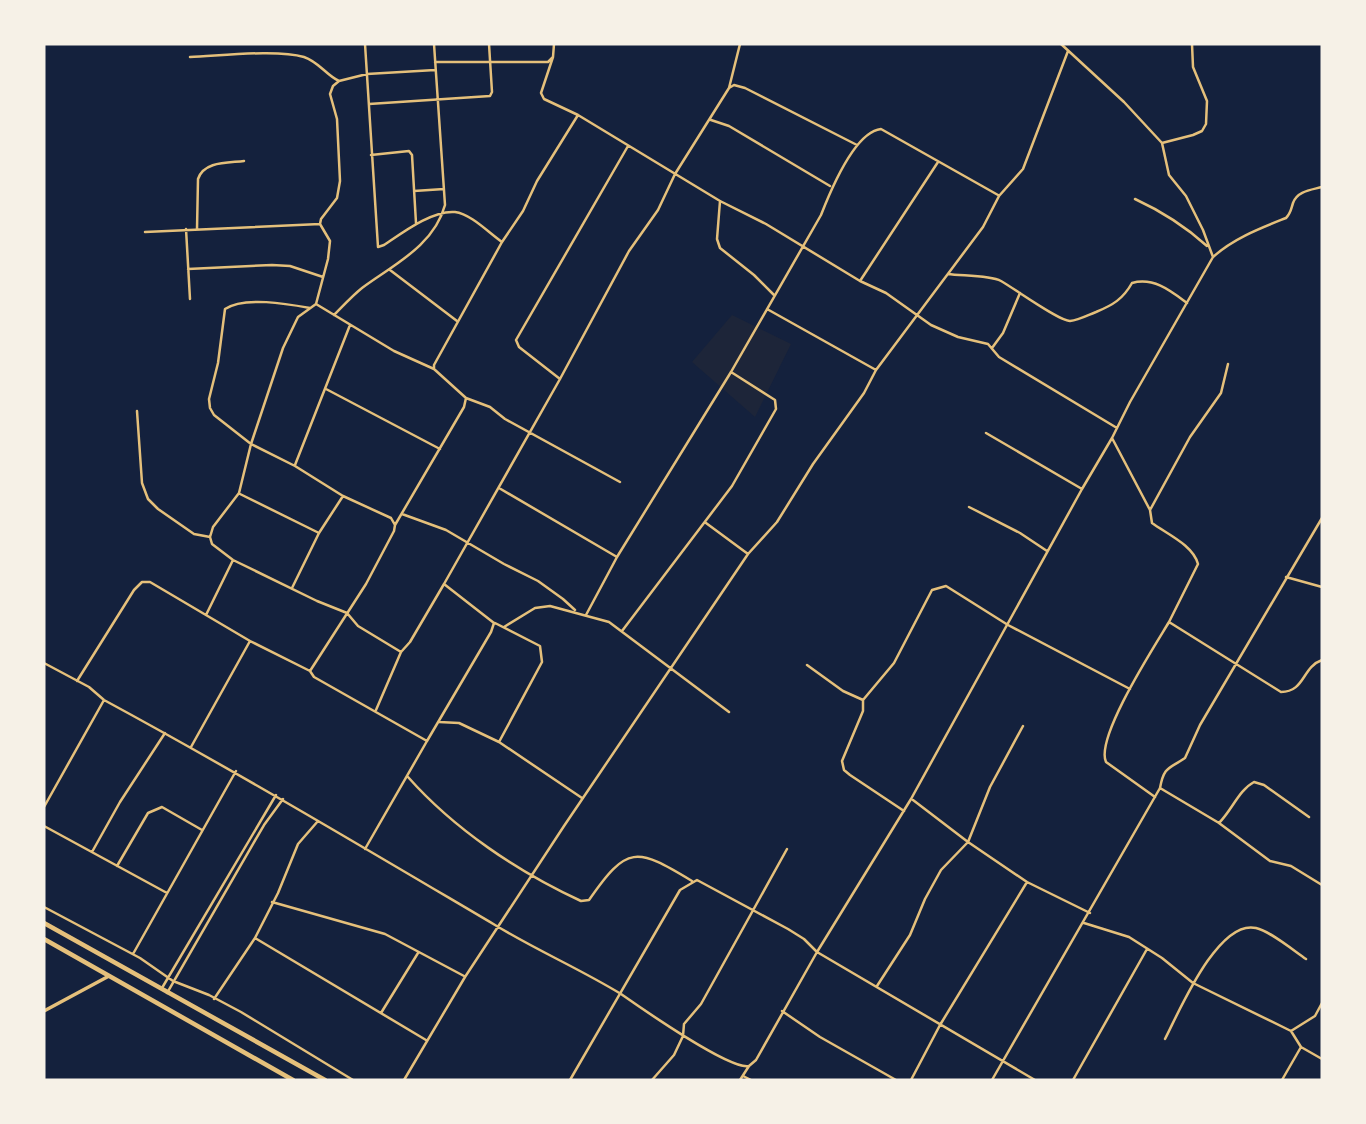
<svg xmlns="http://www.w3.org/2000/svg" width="1366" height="1124" font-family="'Archivo Narrow',sans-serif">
<rect width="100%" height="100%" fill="#14213d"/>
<path fill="#1d2539" d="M732,315L791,344L755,417L692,362Z"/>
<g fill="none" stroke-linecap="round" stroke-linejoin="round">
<path stroke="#e5c07b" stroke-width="2.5" d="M365,44L378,247L384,245C402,233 432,210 455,212C471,214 489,233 502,242
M1061,44L1124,102L1162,143L1169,175L1186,196L1203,230L1213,257
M190,57C219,56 277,49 304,57C319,62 326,75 339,81
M435,62H548L553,57L554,44
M729,88L740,44
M369,104L490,96L492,92L489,44
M578,115L720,201L766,224L860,281L886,293L931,325L958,337L988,344L999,357L1117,428
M711,120L729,126L830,186
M1162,143L1193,135L1202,131L1206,124L1207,101L1193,67L1192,44
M371,155L409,151L412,155L416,223
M414,191L444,189
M1135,199C1161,211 1185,226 1207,246
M720,201L717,239L720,248L754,275L774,295
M186,229L190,299
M197,229L198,179C204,161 228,163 244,161
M145,232L320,224
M188,269L272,265L290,266L323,277
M390,270L457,321
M948,274C962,276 989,275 1001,281C1015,289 1059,321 1070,321C1079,320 1088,315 1096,312C1113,305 1123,299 1132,283C1154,277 1171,291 1187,303
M860,281L938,162
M316,304L394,351L434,369
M310,308C288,304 244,296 225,309L218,363L209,399L210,408L214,415L251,444L295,466L343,496L391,518L395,525L394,531L366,584L310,671L314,677L427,741L365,849
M767,309L876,370
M334,315C343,306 352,296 362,288C393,265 434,246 445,205L434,44
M992,348L1003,333L1020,293
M1228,364L1221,393L1190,437L1150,510L1152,523C1167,534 1193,545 1198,564L1169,622L1281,692C1305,692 1302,667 1322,660
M560,379L519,347L516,340L628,146
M326,389L440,449
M466,398L490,407L505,419L620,482
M137,411L142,483L148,499L158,509L194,534L210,537
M986,433L1082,489
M1112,438L1150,510
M295,465L350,325
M499,488L617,557
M240,494L319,533
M969,507L1020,533L1047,551
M402,514L446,530L504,564L538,581L563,599L575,610
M706,523L748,554
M395,525L464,407L466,398L434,369V365L502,242L523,211L537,181L578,115L544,99L541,93L553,57
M1286,577L1322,587
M292,588L319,533L343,496
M206,615L233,560
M586,615L617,557L731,372L821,215C830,192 854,132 881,129L998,195
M495,623L540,646L542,662L499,742
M504,627L535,608L550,606L609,622L729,712
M622,631L732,486L776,409L775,400L731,372
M401,652L358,626L347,613L317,601L233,560L212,544L210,537L213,527L239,493L251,444L283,348L298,317L316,304L328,259L330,241L320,224L321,219L337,198L340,181L337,119L330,94L333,86L339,81L367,74L435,70
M44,663L89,687L104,700C237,772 366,849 495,925C536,950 580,969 621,994C641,1008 730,1070 749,1066L756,1060L817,952L911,799L1082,489L1112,438L1130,402L1213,257C1234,238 1261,228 1286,218C1291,213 1291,209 1293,203C1297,191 1311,190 1322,187
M807,665L843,691L863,700
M77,681L134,590L142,582H150L250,641
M376,710L401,652L410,642L444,584
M439,722L459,723L499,742L582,798
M427,741L491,632L494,623L444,584L560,379L629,251L658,210L675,174L729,88L734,85L745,88L857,145
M191,747L250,641L310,671
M408,777C454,829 518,872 581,901L589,900C627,845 636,847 692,881
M1160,788L1219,823L1270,861L1291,866L1322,885
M1155,797L1106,762C1095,738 1154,647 1169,622
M44,807L104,700
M904,811L850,775L844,770L842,761L863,711V700L894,663L932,590L946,586L1008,625L1130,689
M1219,823C1232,810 1239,790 1254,782L1264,785L1309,817
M44,826L167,893
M92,852L120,802L165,733
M117,866L148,813L162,807L202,830
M1027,882L1090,913
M272,902L385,934L464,976
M44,907L140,958L173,981L209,995L241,1012L353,1080
M1084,923L1129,937L1162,958L1193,983L1291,1031L1301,1047L1282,1080
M255,938L426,1040
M133,954L236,771
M877,986L910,935L925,899L941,870L968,842L990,787L1023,726
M162,988L276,795
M167,993L264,825L283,799
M214,999L255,938L278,893L298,844L318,821
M782,1011L820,1037L896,1080
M381,1013L418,953
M1291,1031L1315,1016L1322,1003
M1165,1039C1179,1012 1218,919 1256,928C1270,931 1293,950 1306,959
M1301,1047L1322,1059
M743,1076L751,1080
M404,1080L465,977L564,826L748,554L777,522L813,464L864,393L876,370L983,227L999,196L1023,169L1068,51
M570,1080L680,890L697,880L788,929L804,939L817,952L1035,1080
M652,1080L674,1055L683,1036L684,1024L701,1004L787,849
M740,1080L749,1066
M911,1080L940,1025L1027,882L968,842L913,800
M992,1080L1160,788C1164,766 1169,769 1185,758L1200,725L1322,518
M1073,1080L1147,949"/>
<path stroke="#e5c07b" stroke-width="3.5" d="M44,1011L109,976"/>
<path stroke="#e5c07b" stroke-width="4.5" d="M44,923L325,1080
M44,939L293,1080"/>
</g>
<rect width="1366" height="1124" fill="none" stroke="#f6f1e7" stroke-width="91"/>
</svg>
